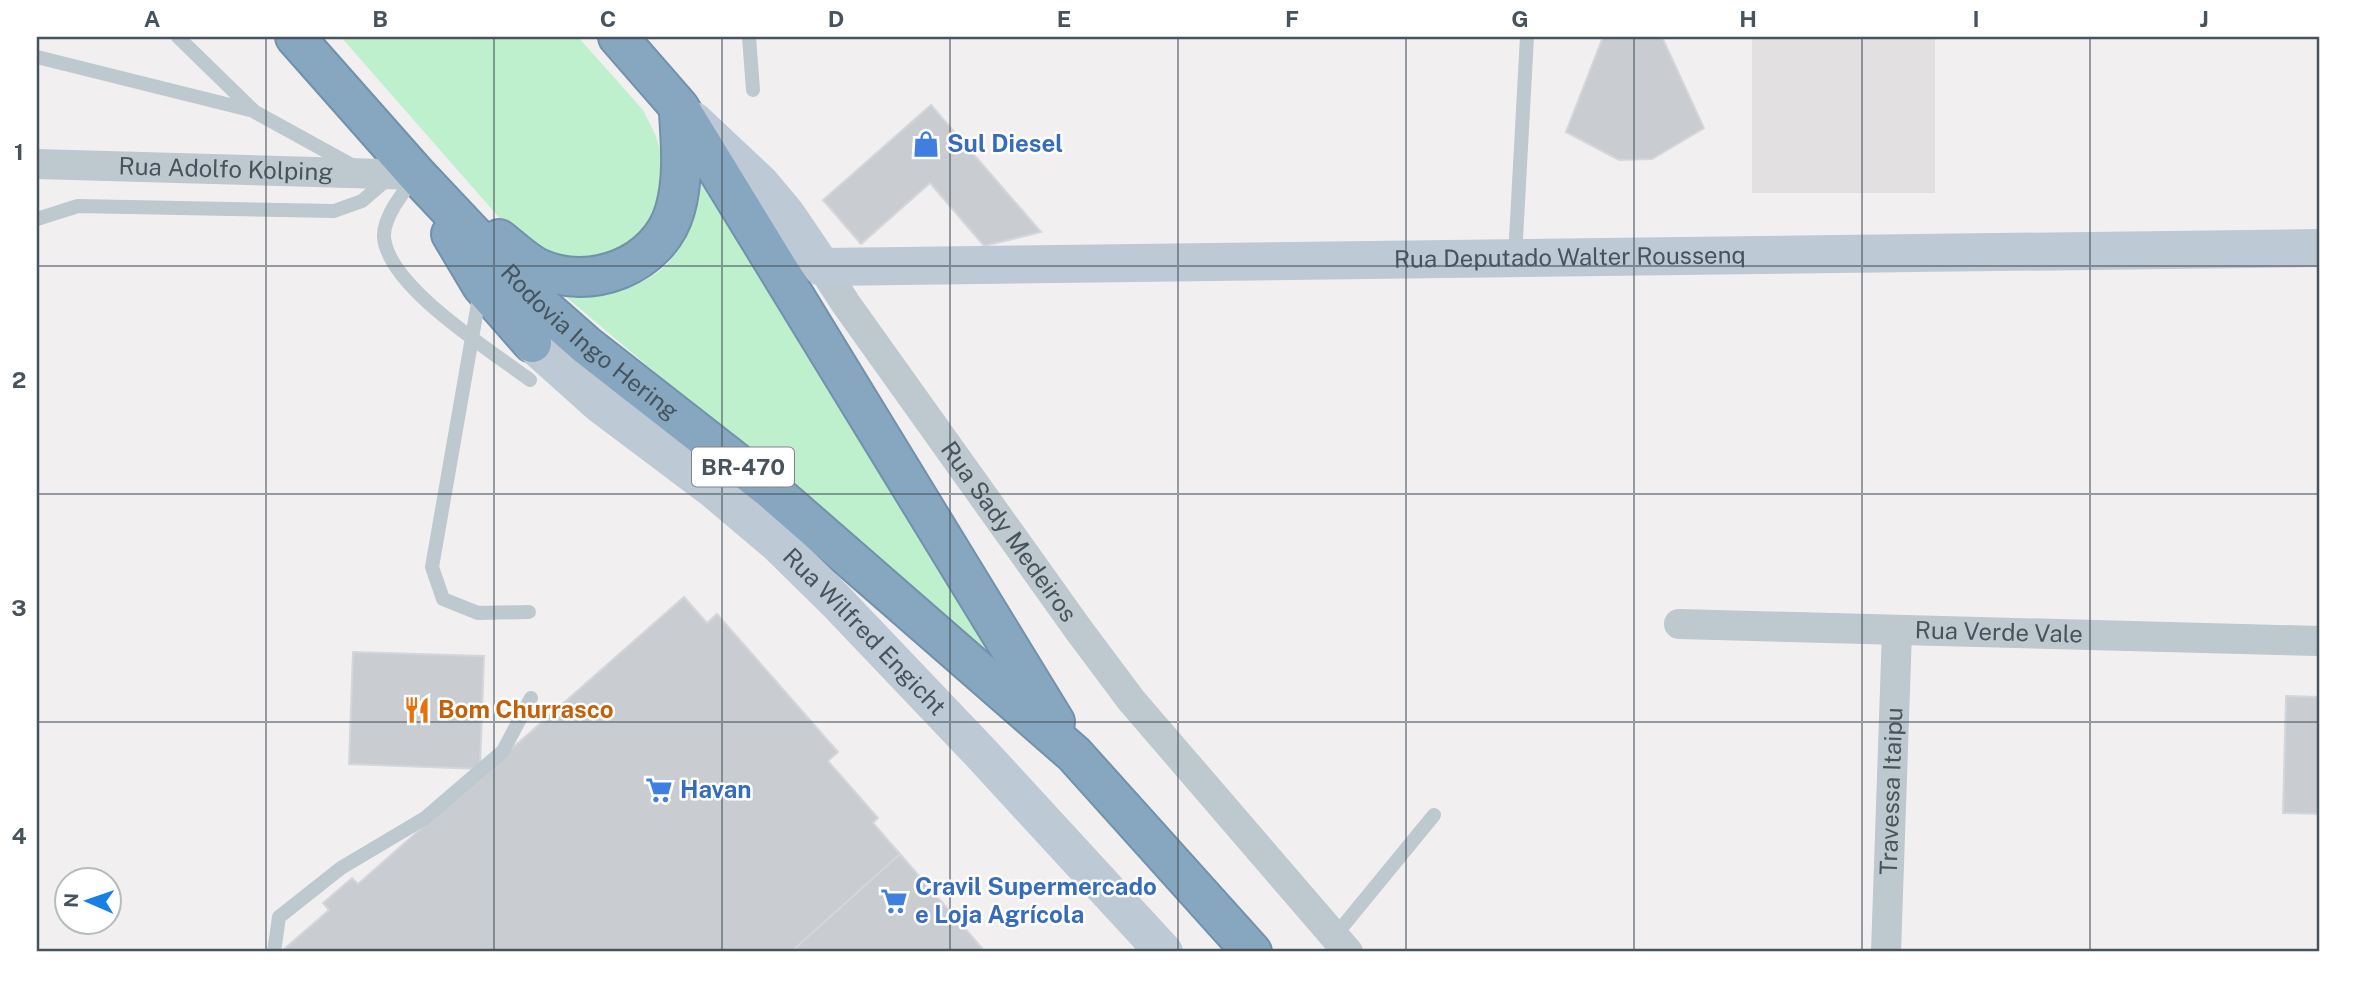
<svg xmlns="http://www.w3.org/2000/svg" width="2356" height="989" font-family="'Public Sans',sans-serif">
<rect width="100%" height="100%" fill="#f2eff0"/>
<path fill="#e3e0e2" d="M1752,37H1935V193H1752Z"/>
<path fill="#bef0cd" d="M341,37H578L643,110L656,136L663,164V186L655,209L642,232L619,251L581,262L524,246Z
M697,175L999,662L566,297C619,292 669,287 687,228C692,211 694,192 697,175Z"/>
<path fill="#c9cdd2" stroke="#d3d6db" stroke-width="2" d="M1603,37H1662L1704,128L1652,159L1619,160L1566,132Z
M931,105L1041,232L984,246L930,183L861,244L823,200Z
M684,597L707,623L717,614L838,752L828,761L878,818L873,823L900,854L791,952H284L283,950L329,910L323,903L352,878L358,884Z
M353,652L484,656L480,769L349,764Z
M2286,696L2319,697V814L2283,813Z
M900,854L982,948L977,952H791Z"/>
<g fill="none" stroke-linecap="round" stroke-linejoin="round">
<defs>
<g id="highway">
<path id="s7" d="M295,37L417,175L535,300L586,345L769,488L1074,754L1252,952"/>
<path d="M618,37L679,107L1055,722"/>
<path d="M451,234L482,286L532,343"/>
<path d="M499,239C511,248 525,262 538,268C590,292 659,266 675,210C684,179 681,145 679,113"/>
</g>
</defs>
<use href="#highway" stroke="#7291ab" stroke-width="42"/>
<path stroke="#bdc8cf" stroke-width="14" d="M178,37L255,112L355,167
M749,37L753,90
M37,57L254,111
M416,176C404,191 383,217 384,237C388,287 490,350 530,380
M37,219L78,206L334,211L362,201L390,177
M1515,257L1527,37
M480,292L432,567L443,599L478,613L529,612
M1334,937L1434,815
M274,952L279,917L341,868L425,818L503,751L531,698"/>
<g stroke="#bdc8cf" stroke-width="30">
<path id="s1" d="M37,164L417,175"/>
<path id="s2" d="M822,267L846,304L1078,629L1131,700L1348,952"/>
<path id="s3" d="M1679,624L2319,641"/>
<path id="s4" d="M1886,952L1897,631"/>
</g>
<g stroke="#bdc9d4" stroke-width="38">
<path id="s5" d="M694,121L760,183L786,214L822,267L2319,248"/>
<path id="s6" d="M532,343L600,404L713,489L777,543L836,601L979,751L1164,952"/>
</g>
<use href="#highway" stroke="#87a6bf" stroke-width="38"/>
</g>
<path fill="none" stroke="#47545d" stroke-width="2" stroke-opacity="0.55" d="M266,37V952M494,37V952M722,37V952M950,37V952M1178,37V952M1406,37V952M1634,37V952M1862,37V952M2090,37V952M37,266H2319M37,494H2319M37,722H2319"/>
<defs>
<symbol id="shop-bare" viewBox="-9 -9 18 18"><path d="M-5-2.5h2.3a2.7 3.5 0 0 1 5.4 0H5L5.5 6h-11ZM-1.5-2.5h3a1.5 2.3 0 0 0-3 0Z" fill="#3f7fe0" stroke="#fff" stroke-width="2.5" paint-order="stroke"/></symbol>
<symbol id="restaurant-bare" viewBox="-9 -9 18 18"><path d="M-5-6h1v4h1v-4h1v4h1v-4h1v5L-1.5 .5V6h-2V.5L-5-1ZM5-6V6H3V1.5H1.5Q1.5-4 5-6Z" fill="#e8710a" stroke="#fff" stroke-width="2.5" paint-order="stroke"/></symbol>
<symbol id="supermarket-bare" viewBox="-9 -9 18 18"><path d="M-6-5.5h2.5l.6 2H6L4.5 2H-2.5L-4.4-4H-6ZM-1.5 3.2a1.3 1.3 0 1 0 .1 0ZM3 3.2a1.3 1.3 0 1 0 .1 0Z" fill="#3f7fe0" stroke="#fff" stroke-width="2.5" paint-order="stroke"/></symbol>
</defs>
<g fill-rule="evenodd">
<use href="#shop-bare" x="907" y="125" width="38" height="38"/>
<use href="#restaurant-bare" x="398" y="691" width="38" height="38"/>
<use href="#supermarket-bare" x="640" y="771" width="38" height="38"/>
<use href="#supermarket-bare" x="875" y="882" width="38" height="38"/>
</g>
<g text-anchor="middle" stroke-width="5" stroke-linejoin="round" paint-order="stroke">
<rect fill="#fff" stroke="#7e878e" stroke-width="2" x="692" y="447.5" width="102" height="39" rx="5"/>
<g font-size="23" font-weight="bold" fill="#47545d">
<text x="743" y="475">BR-470</text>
</g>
<g font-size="24" font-weight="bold" fill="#366cbe" stroke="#fff" text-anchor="start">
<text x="947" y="152">Sul Diesel</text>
<text x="680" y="798">Havan</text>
<text x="915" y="895">Cravil Supermercado<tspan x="915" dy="28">e Loja Agrícola</tspan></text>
</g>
<g font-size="24" fill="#47545d" stroke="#fff">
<text dy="8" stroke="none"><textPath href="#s1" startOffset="189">Rua Adolfo Kolping</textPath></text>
<text dy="8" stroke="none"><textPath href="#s5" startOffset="943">Rua Deputado Walter Roussenq</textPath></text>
<text dy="8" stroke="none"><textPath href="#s7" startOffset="425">Rodovia Ingo Hering</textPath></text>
<text dy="8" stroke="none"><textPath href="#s2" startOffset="324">Rua Sady Medeiros</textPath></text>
<text dy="8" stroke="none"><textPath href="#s6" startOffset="441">Rua Wilfred Engicht</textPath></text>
<text dy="8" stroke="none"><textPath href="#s3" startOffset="320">Rua Verde Vale</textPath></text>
<text dy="8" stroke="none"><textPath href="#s4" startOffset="161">Travessa Itaipu</textPath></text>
</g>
<g font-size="24" font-weight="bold" fill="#c56008" stroke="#fff" text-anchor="start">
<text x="438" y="718">Bom Churrasco</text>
</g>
</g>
<rect width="2356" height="989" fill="none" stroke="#ffffff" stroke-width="77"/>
<g transform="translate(88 901) rotate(272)"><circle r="33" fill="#ffffff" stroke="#b5bbbe" stroke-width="2"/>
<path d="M0-5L12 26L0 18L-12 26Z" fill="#1680e5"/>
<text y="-10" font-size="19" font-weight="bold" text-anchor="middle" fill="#47545d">N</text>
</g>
<rect x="38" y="38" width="2280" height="912" fill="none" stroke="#47545d" stroke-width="2.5"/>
<g font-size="23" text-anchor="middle" font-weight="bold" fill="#47545d">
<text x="152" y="27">A</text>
<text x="380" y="27">B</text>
<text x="608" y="27">C</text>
<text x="836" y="27">D</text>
<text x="1064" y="27">E</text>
<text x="1292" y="27">F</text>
<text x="1520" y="27">G</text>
<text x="1748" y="27">H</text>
<text x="1976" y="27">I</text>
<text x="2204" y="27">J</text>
<text x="19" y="160">1</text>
<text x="19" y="388">2</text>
<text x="19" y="616">3</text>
<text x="19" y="844">4</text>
</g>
</svg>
